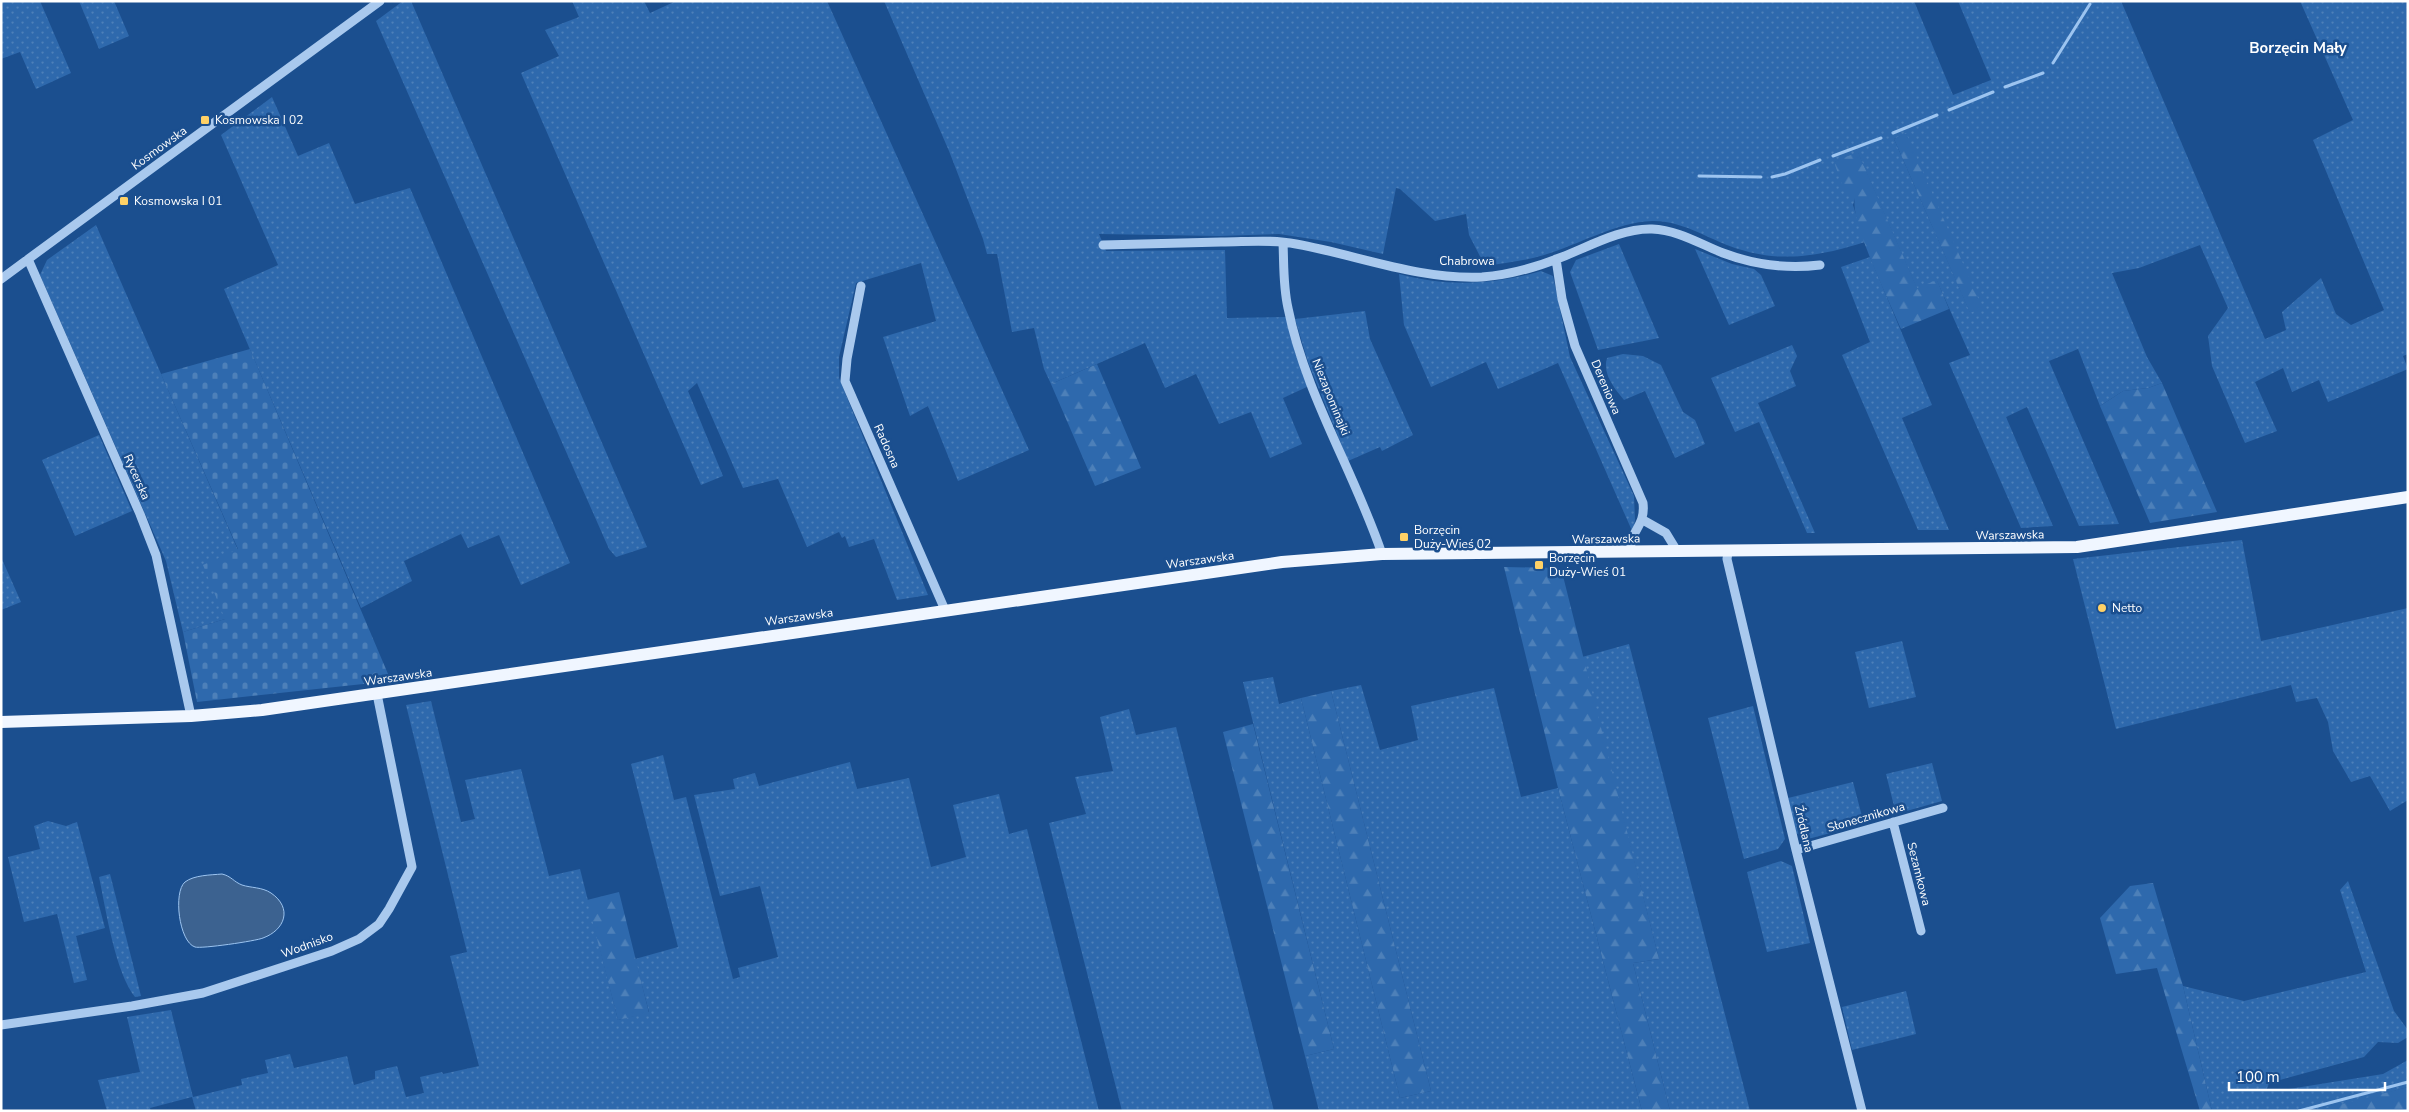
<svg xmlns="http://www.w3.org/2000/svg" width="2409" height="1112" font-family="'Nunito Sans',sans-serif">
<defs>
<pattern id="grass-dots" width="8" height="8" patternUnits="userSpaceOnUse" patternTransform="scale(1.25)"><rect width="8" height="8" fill="#2e69ad"/><path d="M2 2h.1M6 6h.1" fill="none" stroke="#4d80b9" stroke-width="1.8" stroke-linecap="round"/></pattern>
<pattern id="forest-firs" width="22" height="20" patternUnits="userSpaceOnUse" patternTransform="scale(1.25)"><rect width="22" height="20" fill="#2e69ad"/><path d="M5 1l3.5 6h-7zM16 11l3.5 6h-7z" fill="#4d80b9"/></pattern>
<pattern id="cemetery-stones" width="16" height="16" patternUnits="userSpaceOnUse" patternTransform="scale(1.25)"><rect width="16" height="16" fill="#2e69ad"/><path d="M2 7V4a2 2 0 0 1 4 0v3zM10 15v-3a2 2 0 0 1 4 0v3z" fill="#4d80b9"/></pattern>
</defs>
<rect width="100%" height="100%" fill="#1b4f8f"/>
<path fill="url(#grass-dots)" fill-rule="evenodd" d="M1,1H40L71,73L36,89L20,52L1,59Z
M79,1H114L129,36L99,49Z
M403,1H411L647,547L616,557L609,549L376,21Z
M572,1H644L650,13L676,1H827L1029,450L958,481L928,406L910,416L883,337L936,321L921,263L856,283L839,357V378L928,595L897,600L874,539L849,547L845,536L842,538L839,532L807,547L778,479L743,488L697,383L688,391L723,476L701,485L521,73L559,56L545,30L579,17Z
M884,1H1914L1953,95L1991,80L1958,1H2121L2265,339L2286,330L2282,312L2321,278L2336,314L2351,325L2384,310L2313,140L2353,120L2300,1H2408V354L2403,356L2408,369L2328,402L2319,380L2292,392L2283,368L2255,382L2277,431L2245,443L2212,366L2208,336L2228,308L2200,245L2139,268L2112,273L2147,357L2162,383L2148,388L2123,391L2100,406L2078,349L2049,361L2119,524L2079,526L2027,407L2006,417L2053,526L2021,528L1949,363L1970,355L1937,281L1917,289L1858,153L1835,162L1855,199L1853,205L1865,242C1824,255 1784,263 1742,250C1712,242 1684,220 1652,221C1617,222 1578,245 1544,255C1525,261 1505,263 1485,266L1469,235L1466,214L1435,221L1400,189L1396,188L1383,254L1331,242L1279,234L1219,236L1099,234L1106,251L1225,250L1227,318L1287,317L1295,352L1309,386L1283,398L1302,444L1270,458L1251,412L1219,424L1196,374L1165,388L1145,343L1051,384L1044,369L1034,328L1012,332L997,254H987L983,239L949,151ZM1906,134L1970,312L1894,139Z
M272,97L298,156L329,143L355,204L410,188L570,563L521,585L499,535L468,548L461,534L404,561L412,581L361,608L224,289L278,265L221,135Z
M96,225L238,550L225,619L183,632L166,561L40,275L47,260Z
M1619,244L1659,338L1598,350L1570,272L1576,260Z
M1695,249L1732,264L1754,269L1761,275L1775,306L1729,325Z
M1870,257L1932,405L1902,418L1949,530H1918L1842,355L1870,342L1841,267Z
M1541,271L1553,276L1570,357L1634,496L1635,520L1633,533L1558,363L1498,389L1486,362L1431,387L1404,325L1399,274C1445,287 1495,285 1541,271Z
M1365,311L1370,339L1413,435L1382,451L1380,447L1348,461L1308,362L1295,319Z
M1792,345L1797,356L1790,371L1796,386L1758,403L1815,533H1807L1759,422L1735,432L1711,378Z
M1623,354L1643,356L1661,365L1683,412L1695,420L1705,444L1675,458L1645,391L1624,400C1615,389 1602,374 1607,358Z
M99,435L132,511L75,536L42,460Z
M2242,540L2261,641L2408,608V800L2390,811L2370,776L2351,782L2333,751L2328,722L2317,698L2296,702L2291,685L2116,729L2073,559Z
M1,557L21,602L1,610Z
M1902,641L1916,697L1869,708L1855,652Z
M1629,644L1750,1111H1670L1633,963L1659,959L1582,657Z
M1273,677L1279,704L1301,698L1400,1098L1431,1091L1331,691L1361,685L1380,750L1418,740L1411,706L1494,688L1521,797L1558,788L1642,1111H1319L1305,1056L1334,1049L1243,682Z
M431,701L461,822L475,819L465,780L521,769L549,876L580,869L618,1020L649,1012L635,959L678,947L631,764L663,755L674,800L686,797L733,979L740,977L738,968L778,957L760,886L720,896L694,795L735,789L733,779L755,773L759,786L850,762L857,789L909,778L931,867L966,857L953,805L999,794L1009,834L1027,829L1099,1111H196L192,1097L150,1108L151,1111H107L98,1080L140,1072L127,1017L171,1010L193,1097L242,1085L241,1079L268,1073L265,1060L290,1054L294,1068L347,1056L354,1085L375,1079V1071L397,1066L406,1097L424,1093L420,1077L442,1072L443,1074L479,1066L450,956L467,952L406,705Z
M1753,706L1785,839L1778,849L1744,859L1708,718Z
M1129,709L1136,735L1176,727L1274,1111H1122L1049,823L1086,814L1075,777L1113,771L1100,717Z
M1932,763L1942,801L1896,814L1886,774Z
M1853,782L1864,824L1808,839L1796,833L1788,798Z
M48,821L66,826L77,822L105,928L76,936L87,980L74,983L57,914L24,922L8,857L40,849L34,826Z
M1781,861L1792,866L1810,943L1767,952L1747,872Z
M110,874L141,996L135,997C115,972 106,910 99,877Z
M2348,881L2394,1011L2408,1030V1037L2398,1043L2378,1042L2364,1057L2269,1083L2266,1091H2277L2383,1074L2408,1060V1087L2324,1111H2212L2183,986L2244,1001L2366,972L2340,890Z
M1906,991L1916,1034L1852,1050L1842,1007Z"/>
<path fill="url(#forest-firs)" d="M1906,133L1982,307L1970,313L1894,139Z
M1858,152L1917,288L1937,280L1949,309L1901,329C1891,305 1849,219 1855,199L1845,193L1834,162Z
M1097,364L1141,468L1095,486L1051,384Z
M2162,383L2217,512L2150,523L2100,406L2123,391L2148,388Z
M1504,567L1561,568L1659,959L1633,963L1670,1111H1642L1558,788Z
M1331,691L1431,1091L1400,1098L1301,698Z
M1253,724L1334,1049L1305,1056L1223,732Z
M2153,883L2183,986L2212,1111H2200L2157,968L2116,974L2100,918L2130,886Z
M619,892L649,1013L618,1020L587,900Z
M2408,1087V1111H2324L2323,1109Z"/>
<path fill="url(#cemetery-stones)" d="M250,349L391,681L197,702L183,632L225,619L203,565L238,549L161,374Z"/>
<path fill="#3c6290" stroke="#9cc4f0" d="M222,874C231,876 234,882 242,885C251,888 262,887 271,893C293,908 285,930 263,938C256,941 201,949 195,947C179,942 173,892 185,882C194,875 211,875 222,874Z"/>
<g fill="none" stroke-linecap="round" stroke-linejoin="round">
<path stroke="#9cc4f0" stroke-width="3" d="M2053,63L2090,4
M2005,87L2043,73
M1949,110L1993,92
M1893,133L1937,115
M1833,156L1881,138
M1699,176L1761,177
M1772,177L1785,174L1820,160
M2299,1111L2408,1082"/>
<path stroke="#a9c9ee" stroke-width="9" d="M1283,243C1284,265 1283,286 1288,308C1305,394 1354,471 1382,554
M1103,245C1142,244 1182,243 1221,242C1246,242 1271,239 1296,244C1357,255 1419,280 1482,277C1510,275 1537,267 1562,257C1590,246 1622,228 1652,229C1678,230 1700,244 1723,253C1755,265 1787,269 1820,265
M28,259L140,514L156,555L191,716
M1556,259L1562,299L1575,346L1643,503C1646,528 1628,531 1631,552
M1,279L380,1
M861,286L847,359L845,381L945,610
M1643,520L1666,533L1677,551
M1728,552L1727,559L1796,850L1862,1111
M1893,822L1921,931
M1796,850L1943,808
M1,1025L132,1006L203,993L332,951L359,939L379,924L389,909L412,867L377,694"/>
<path stroke="#f0f6ff" stroke-width="12" d="M1,722L191,716L262,710L1282,562L1382,554L2077,547L2408,497"/>
</g>
<g fill="#ffd166" stroke="#1b4f8f" stroke-width="2">
<rect x="200" y="115" width="10" height="10" rx="2.5"/>
<rect x="119" y="196" width="10" height="10" rx="2.5"/>
<rect x="1399" y="532" width="10" height="10" rx="2.5"/>
<rect x="1534" y="560" width="10" height="10" rx="2.5"/>
<circle cx="2102" cy="608" r="5"/>
</g>
<g text-anchor="middle" stroke-width="5" stroke-linejoin="round" paint-order="stroke">
<g font-size="12" fill="#fff" stroke="#1b4f8f" text-anchor="start">
<text x="215" y="124">Kosmowska I 02</text>
<text x="134" y="205">Kosmowska I 01</text>
<text x="1414" y="534">Borzęcin<tspan x="1414" dy="14">Duży-Wieś 02</tspan></text>
<text x="1549" y="562">Borzęcin<tspan x="1549" dy="14">Duży-Wieś 01</tspan></text>
<text x="2112" y="612">Netto</text>
</g>
<g font-size="12" fill="#fff" stroke="#1b4f8f">
<text transform="translate(159 148) rotate(-36)" y="4">Kosmowska</text>
<text x="1467" y="265">Chabrowa</text>
<text transform="translate(1606 387) rotate(67)" y="4">Dereniowa</text>
<text transform="translate(1331 397) rotate(68)" y="4">Niezapominajki</text>
<text transform="translate(887 446) rotate(66)" y="4">Radosna</text>
<text transform="translate(137 477) rotate(66)" y="4">Rycerska</text>
<text transform="translate(2010 535) rotate(-1)" y="4">Warszawska</text>
<text transform="translate(1606 539) rotate(-1)" y="4">Warszawska</text>
<text transform="translate(1200 560) rotate(-8)" y="4">Warszawska</text>
<text transform="translate(799 617) rotate(-8)" y="4">Warszawska</text>
<text transform="translate(398 677) rotate(-8)" y="4">Warszawska</text>
<text transform="translate(1866 817) rotate(-16)" y="4">Słonecznikowa</text>
<text transform="translate(1804 829) rotate(77)" y="4">Źródlana</text>
<text transform="translate(1919 874) rotate(76)" y="4">Sezamkowa</text>
<text transform="translate(307 945) rotate(-20)" y="4">Wodnisko</text>
</g>
<g font-size="15" font-weight="bold" fill="#fff" stroke="#1b4f8f">
<text x="2298" y="53">Borzęcin Mały</text>
</g>
</g>
<rect width="2409" height="1112" fill="none" stroke="#ffffff" stroke-width="5"/>
<path d="M2229 1082v8h156v-8" fill="none" stroke="#ffffff" stroke-width="2.5"/>
<text x="2236" y="1082" font-size="15" fill="#ffffff" stroke="#1b4f8f" stroke-width="4" paint-order="stroke">100 m</text>
</svg>
